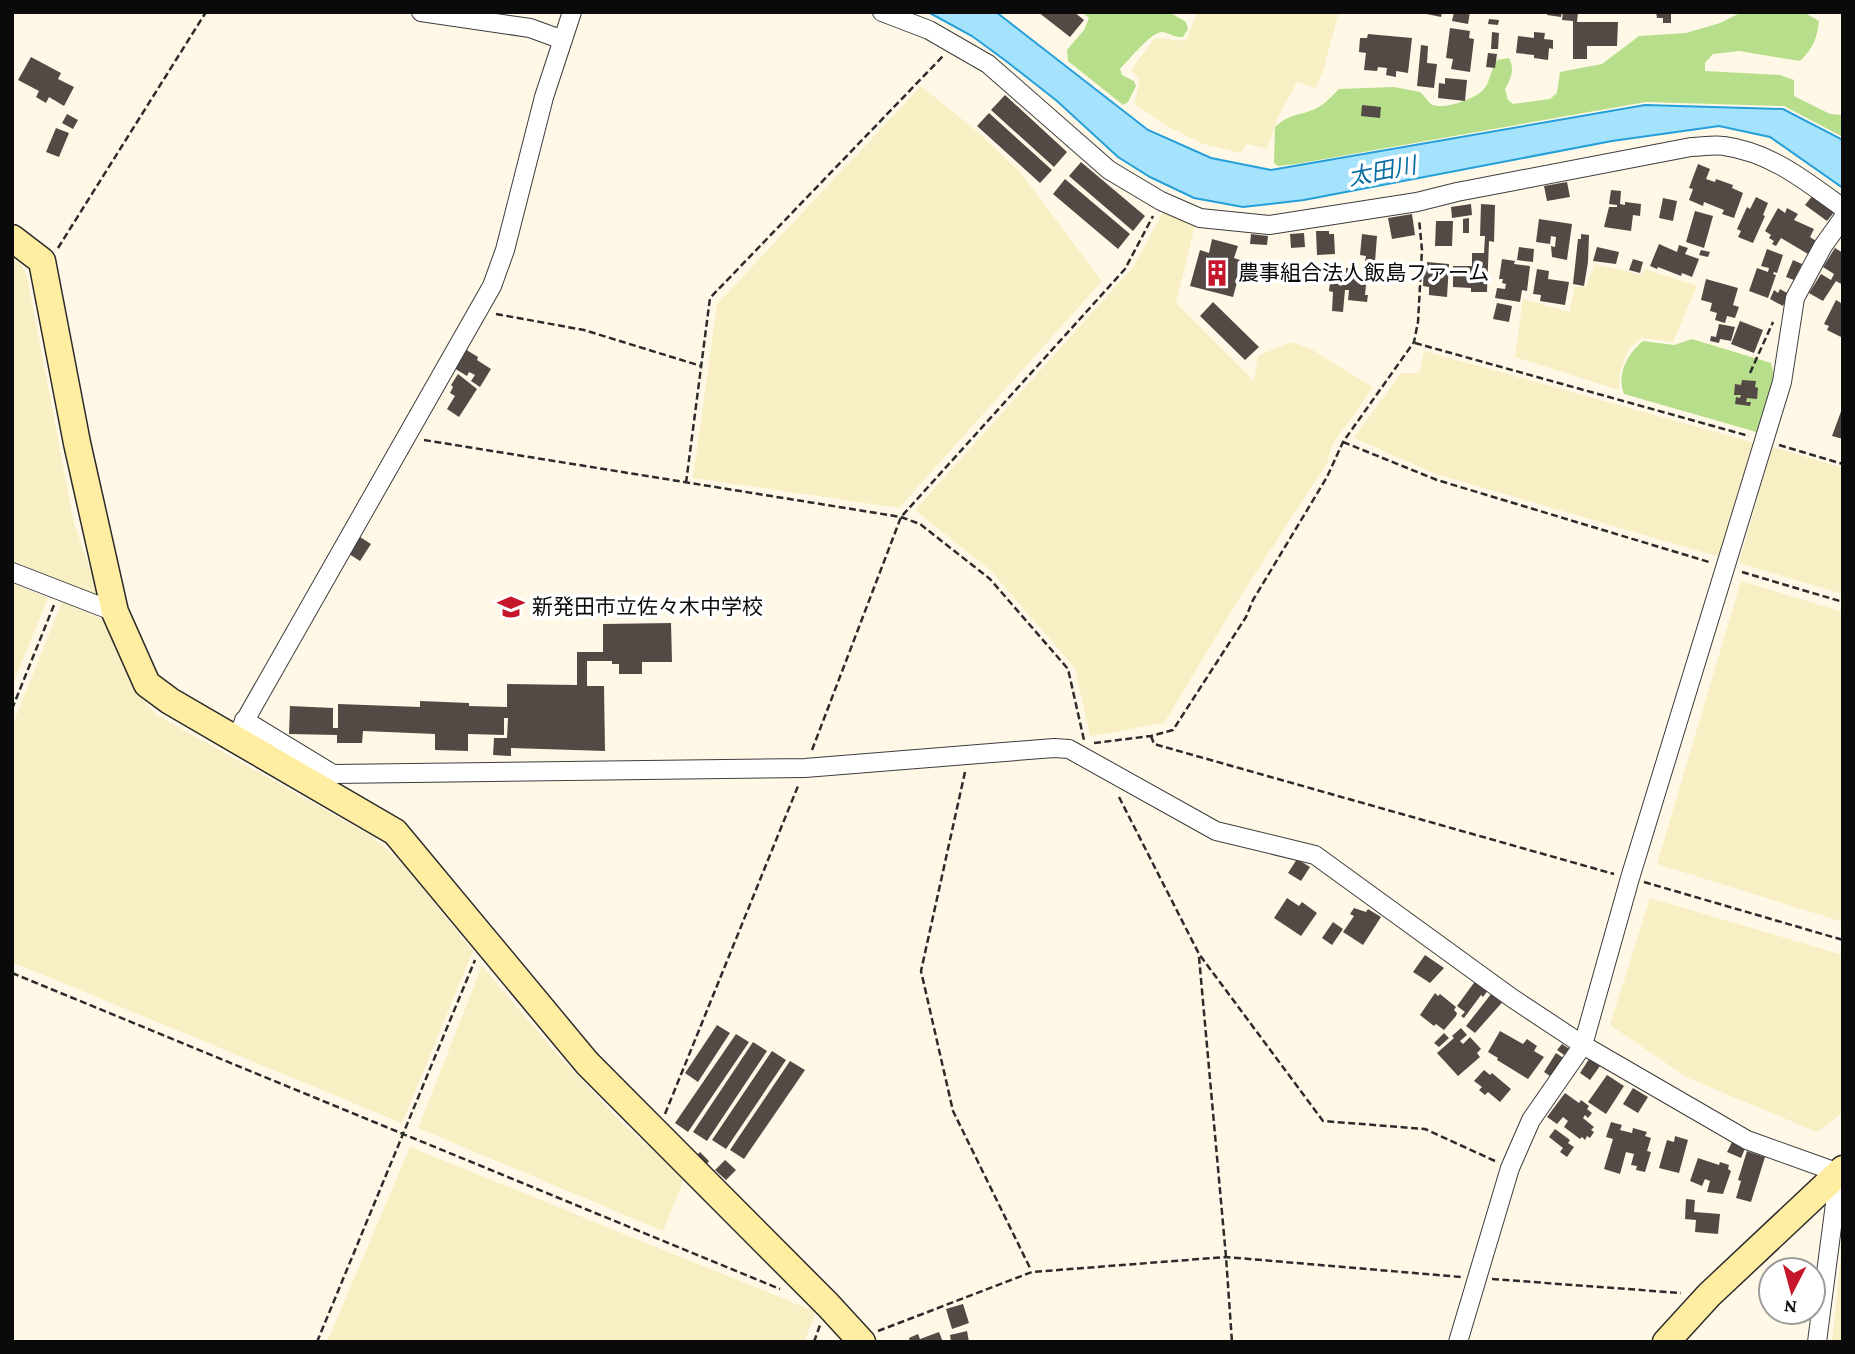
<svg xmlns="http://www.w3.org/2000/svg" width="1855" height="1354" font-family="'Crimson Pro','Noto Sans JP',serif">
<rect width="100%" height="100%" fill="#fff8e6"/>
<path fill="#f8efc4" d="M1197,12H1339L1322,74L1315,88L1297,82L1278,117L1267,149L1247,144L1240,153L1203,144L1169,127L1134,104L1140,80L1131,70L1155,38L1186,41Z
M921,86L979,133L1021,173L1102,281L899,508L693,478L717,304Z
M1164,210L1196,221L1176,303L1254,381L1258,356L1291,342L1311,349L1373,387L1332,445L1327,463L1233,608L1164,723L1090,736L1075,668L990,570L915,510L1134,266Z
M12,255L19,260L27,276L74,523L99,596L12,561Z
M1595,264L1641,275L1645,269L1697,286L1673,342L1642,338L1629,348L1620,372L1619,390L1515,357L1523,299L1569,312L1575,287H1586Z
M1424,351L1755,443L1723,558L1436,474L1354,438L1401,373H1419Z
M1772,447L1843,468V594L1739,563Z
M1741,581L1843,612V922L1657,864Z
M12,583L48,598L12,686Z
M62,602L111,623L129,680L140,697L157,715L370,835L401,862L473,951L402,1123L12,962V726Z
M1650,898L1843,955V1112L1817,1132L1688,1078L1610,1025Z
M482,966L556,1053L618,1119L684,1179L663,1231L418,1128Z
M410,1147L816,1312L804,1342H327Z
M1843,1236V1342H1832Z"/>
<path fill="#b7df8b" d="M1082,12H1169L1186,22L1188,29L1183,37C1175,38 1170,33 1162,32C1151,32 1129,60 1120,69L1122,75L1134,81L1136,86L1128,102L1123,105L1068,61L1067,50L1084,30L1089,18Z
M1742,12L1807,14L1819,21C1817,38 1813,49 1800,61L1739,51L1713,54L1705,63V71L1780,75L1794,80V96L1830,114L1843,115V137L1784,106L1646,102L1296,164L1278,166L1274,163L1275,127C1290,113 1300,116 1317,108C1326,103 1332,96 1339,89L1394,87L1420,92C1424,95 1427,101 1431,104C1441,111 1475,99 1483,90C1491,82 1490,69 1497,60L1509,58C1515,69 1511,79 1505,89L1508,100L1513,104L1550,99L1557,93L1560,72L1602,64L1639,36L1686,33L1720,23Z
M1692,339L1771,363L1775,379L1760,433L1624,394C1616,374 1628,353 1643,341L1674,345Z"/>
<path fill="#a5e2fc" stroke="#259fda" stroke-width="2" d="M928,12H996L1148,130L1211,158L1271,170L1645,105L1783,109L1843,140V188L1770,137L1719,126L1612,141L1304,200L1243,207L1194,198L1150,177L1118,157L1057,101L1006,61L972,36Z"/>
<path fill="#534a45" d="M1038,12H1074L1084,20L1070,37Z
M1417,12H1442L1441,17Z
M1454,12H1470L1468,24L1452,21Z
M1547,12H1562L1561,17L1547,15Z
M1563,12H1578L1577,22H1618L1617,46H1587V59H1573V21L1562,20Z
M1656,12H1671V23H1663V18H1657Z
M1489,19L1499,20L1498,25L1488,24Z
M1450,28L1470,31L1469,38L1474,39L1470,72L1451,69L1453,59L1446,58Z
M1492,32L1499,33L1498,49H1491Z
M1534,32L1545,33L1544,39L1553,40V49L1549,48L1548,60L1534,58V55L1516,53L1518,36L1534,38Z
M1368,34L1412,38L1408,73L1396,71V77L1386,75L1387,68L1378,67L1377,71L1364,70L1366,53L1359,52L1360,38H1367Z
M1421,45L1428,46L1427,63L1437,64L1434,88L1417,86Z
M1488,53L1497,54L1495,68L1486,67Z
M31,57L61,73L58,79L74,87L64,106L49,97L46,103L36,97L39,91L18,80Z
M1445,78L1467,80L1465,101L1438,98L1439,83L1445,84Z
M1005,95L1067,152L1054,167L991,110Z
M1362,105L1381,107L1380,118L1361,116Z
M989,113L1052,170L1040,183L977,126Z
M67,114L78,120L73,129L62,123Z
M56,128L69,133L59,157L46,152Z
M1081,162L1145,216L1133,231L1069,176Z
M1698,164L1710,169L1706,179L1715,182L1716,179L1733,185L1732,188L1743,193L1734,218L1722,214L1724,210L1704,202L1703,206L1689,200L1693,189L1689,188Z
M1065,179L1130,234L1118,249L1053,194Z
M1567,182L1570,197L1547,201L1544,186Z
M1611,190L1621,191L1620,204L1625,205V202L1641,204L1640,216L1633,215L1631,231L1604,227L1609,207H1617V205L1609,204Z
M1813,195L1835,211L1827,221L1805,205Z
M1756,197L1768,203L1763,215L1765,216L1753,243L1738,237L1741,231L1737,229L1747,207L1750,209Z
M1663,198L1677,201L1673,221L1659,218Z
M1471,204L1472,215L1452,218L1451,207Z
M1481,204L1495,205L1494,242L1489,241L1487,292H1471V288L1453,287V266H1472V253H1484L1485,236H1480Z
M1778,208L1785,213L1787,208L1798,214L1794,220L1814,229L1810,237L1816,241L1808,254L1781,238L1776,246L1772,244L1774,241L1769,238L1771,235L1765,231Z
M1695,211L1713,216L1704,248L1686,242Z
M1412,214L1415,235L1392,239L1388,218Z
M1469,218V233H1463V219Z
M1539,219L1572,224L1567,260L1552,257L1551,246L1555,247L1556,237L1551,236L1550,244L1536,242Z
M1436,221H1453L1452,246H1435Z
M1316,231H1329V234H1334L1335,254L1317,255Z
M1304,233L1305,247L1291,248L1290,234Z
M1251,234L1268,236L1267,245L1250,244Z
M1362,234L1377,236L1375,262L1365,261L1366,256L1360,255Z
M1581,234L1589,235L1588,262L1584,286L1573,284L1578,239H1581Z
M1212,239L1238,246L1234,258L1243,261L1233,297L1190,286L1200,250L1209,253Z
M1659,244L1677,252L1679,245L1688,248L1685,254L1699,259L1692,277L1682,273L1681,276L1658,267L1657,269L1650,266Z
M1519,247L1534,249L1533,262L1517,260Z
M1597,247L1619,252L1616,264L1593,261Z
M1835,248L1843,253V285L1836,281L1823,301L1809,293L1821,274L1831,280L1834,274L1823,267Z
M1767,249L1783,255L1777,273L1774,272L1773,274L1776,275L1768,298L1749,291L1757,268L1768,272L1769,268L1761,266Z
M1701,250L1710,252L1708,257L1699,255Z
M1502,259L1515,261L1514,264L1530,266L1527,291L1522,290L1520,302L1495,298L1497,288L1505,289L1506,284L1502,283L1503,279H1499Z
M1633,259L1643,262L1640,273L1629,270Z
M1793,260L1802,264L1794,280L1786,277Z
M1427,262L1449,264L1447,297L1429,295V287L1423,286L1424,266L1427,267Z
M1346,268L1358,269L1357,275L1367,276L1365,295H1368L1367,302L1348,300L1349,290H1345L1343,312L1332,311L1333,292L1329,291L1331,274L1346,275Z
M1537,269L1549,271L1548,279L1569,282L1565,305L1540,301L1541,295L1533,294Z
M1706,279L1738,288L1733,305L1739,307L1735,318L1727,316L1725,323L1715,320L1717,313L1710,311L1712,303L1701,300Z
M1780,289L1789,294L1783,306L1770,299L1774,290L1778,293Z
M1836,300L1843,304V333L1841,337L1827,330L1829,326L1824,324Z
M1213,302L1259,347L1245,360L1200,316Z
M1497,303L1512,306L1509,322L1493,319Z
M1740,321L1763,330L1754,353L1731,344Z
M1719,324L1735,327L1731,341L1720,339L1719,343L1710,341L1711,336L1716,337Z
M465,349L478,357L477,360L491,369L480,387L471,381L475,375L469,372L467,376L454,368Z
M458,374L477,389L459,417L447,409L455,396L450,393L453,387L451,385Z
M1742,380L1756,381L1755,387L1758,388L1757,399L1747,398L1746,402H1751L1750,406L1735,404L1736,397L1740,398L1741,395H1734L1735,384L1741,385Z
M1843,406V439L1832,436Z
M360,537L371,544L360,561L349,554Z
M671,623L672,662H642V674H619V664H612V661H587V686H604L605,751L511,748V756L493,755L494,738H507L508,718H504V735L468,734V751L435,750V734L363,731L362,743H337V735L289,734L290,706L333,708V728H338V704L420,707V701L469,703V706L507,707V684L577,685V652H603V624Z
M1297,859L1310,867L1301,881L1288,873Z
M1287,898L1299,906L1302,902L1317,913L1301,936L1274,918Z
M1354,908L1366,912L1368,909L1381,917L1363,945L1343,932L1354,916L1350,914Z
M1333,922L1343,929L1332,945L1322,938Z
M1425,955L1444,968L1430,983L1413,972Z
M1476,980L1489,989L1483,997L1481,995L1464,1018L1461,1016L1465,1012L1457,1006Z
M1495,989L1506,998L1475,1033L1466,1026Z
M1435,993L1438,996L1440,994L1456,1007L1454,1010L1457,1013L1456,1016L1444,1030L1436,1024L1434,1026L1420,1015Z
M717,1025L730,1033L698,1082L685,1073Z
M1461,1028L1467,1035L1460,1041L1463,1044L1470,1037L1481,1049L1477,1053L1480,1057L1458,1076L1437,1053L1454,1038L1452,1036Z
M1500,1031L1523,1044L1527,1039L1537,1046L1534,1051L1544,1057L1528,1079L1497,1060L1498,1058L1488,1052Z
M1444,1033L1449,1038L1439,1047L1434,1043Z
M736,1034L749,1042L688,1132L675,1123Z
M753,1042L767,1051L707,1141L693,1132Z
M1562,1044L1571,1050L1567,1057L1557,1050Z
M772,1051L786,1060L726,1149L712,1140Z
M1556,1053L1565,1059L1553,1078L1544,1072Z
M1589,1059L1600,1066L1590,1080L1580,1073Z
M790,1061L805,1070L744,1159L730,1150Z
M1484,1070L1490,1075L1492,1073L1511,1089L1500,1102L1488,1092L1485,1095L1479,1090L1482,1087L1474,1081Z
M1607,1075L1624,1086L1606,1114L1588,1102Z
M1633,1088L1648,1097L1638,1113L1623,1104Z
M1565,1093L1579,1103L1581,1100L1589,1106L1587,1109L1592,1113L1588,1118L1585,1115L1583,1118L1594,1127L1591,1130L1594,1132L1590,1138L1587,1136L1585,1140L1582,1137L1580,1139L1564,1127L1568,1121L1563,1117L1557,1124L1547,1117Z
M1611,1122L1622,1125L1620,1130L1632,1133L1633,1128L1647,1132L1645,1136L1651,1138L1647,1151L1651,1152L1645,1172L1636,1170L1637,1166L1631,1165L1634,1154L1626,1152L1620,1174L1604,1169L1613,1139L1606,1137Z
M1555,1129L1570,1140L1568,1143L1574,1147L1567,1157L1560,1152L1563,1148L1549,1137Z
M1675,1136L1688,1140L1679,1173L1659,1168L1667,1140L1674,1142Z
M1734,1138L1747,1144L1741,1158L1727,1152Z
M1747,1151L1765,1157L1751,1202L1736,1198L1741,1181L1738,1180Z
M700,1152L709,1161L706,1165L696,1156Z
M1698,1158L1719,1165L1720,1162L1729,1165L1728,1169L1731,1171L1723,1194L1707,1192L1710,1181L1705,1179L1702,1186L1690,1181Z
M725,1160L736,1170L726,1180L715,1170Z
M1686,1199L1695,1200L1694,1212L1720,1214L1718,1234L1695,1232L1696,1220L1685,1219Z
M963,1304L969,1323L952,1329L946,1309Z
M967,1331L969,1342H951L950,1335Z
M939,1332L943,1342H910L909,1338L918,1334L920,1339Z"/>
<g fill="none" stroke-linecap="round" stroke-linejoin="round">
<defs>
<path id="street" d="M421,12L530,28L563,40
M882,12L929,30L988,64L1109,170L1161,201L1200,218L1269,225L1417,202L1457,192L1691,147C1702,147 1713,144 1724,146C1770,152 1806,181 1843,208
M12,572L115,612
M244,720L333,774L805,768L1054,748L1069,749L1216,831L1315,855L1512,998L1583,1045L1747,1140L1839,1173L1817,1342
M239,731L492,286L505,250L544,97L572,12
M1458,1342L1510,1168L1531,1120L1583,1045L1630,878L1782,382L1795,298L1823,246L1843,218"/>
<path id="secondary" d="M12,238L42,261L77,443L115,612L147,684L170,701L395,832L587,1063L828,1305L862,1342
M1666,1342L1709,1295L1843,1169"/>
</defs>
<use href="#street" stroke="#3d3d3d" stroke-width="20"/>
<use href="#secondary" stroke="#2c2c2c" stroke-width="29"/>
<path stroke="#2c2c2c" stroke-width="2.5" stroke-dasharray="7 3.5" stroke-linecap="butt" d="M58,248L206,12
M496,314L584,330L701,366
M1415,343L1749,436
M1750,373L1773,322
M424,440L901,517L920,524L990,579L1068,669L1084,740
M1343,442L1437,480L1709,562
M1779,445L1843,464
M686,483L710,298L943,56
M1742,572L1843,602
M12,709L54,605
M1151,736L1154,744L1614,874
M1094,743L1151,736L1173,730L1246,617L1253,600L1327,477L1343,442L1414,342L1418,322L1422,250L1419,219
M812,750L901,517L1125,269L1153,216
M965,772L921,971L953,1111L1031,1270
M1119,797L1199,954L1323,1121L1425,1129L1495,1161
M1644,882L1843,940
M1199,957L1226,1257L1232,1342
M12,973L780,1289
M665,1114L798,786
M1492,1279L1681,1293
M878,1331L1032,1272L1226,1257L1461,1277
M317,1342L475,960
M814,1342L820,1325"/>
<use href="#street" stroke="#fff" stroke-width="18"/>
<use href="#secondary" stroke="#ffeea1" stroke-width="26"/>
</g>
<defs>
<symbol id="building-bare" viewBox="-9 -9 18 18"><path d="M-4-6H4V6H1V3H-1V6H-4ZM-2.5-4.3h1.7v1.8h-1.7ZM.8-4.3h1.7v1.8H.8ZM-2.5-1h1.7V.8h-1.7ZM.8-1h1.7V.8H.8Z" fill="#c6162b" stroke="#fff" stroke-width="2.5" paint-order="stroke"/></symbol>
<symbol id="school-bare" viewBox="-9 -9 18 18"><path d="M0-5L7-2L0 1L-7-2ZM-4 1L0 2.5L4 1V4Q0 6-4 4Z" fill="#c6162b" stroke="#fff" stroke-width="2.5" paint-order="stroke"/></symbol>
</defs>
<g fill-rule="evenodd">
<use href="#building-bare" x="1198" y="254" width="38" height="38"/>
<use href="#school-bare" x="492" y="588" width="38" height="38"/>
</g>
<g text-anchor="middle" stroke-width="7" stroke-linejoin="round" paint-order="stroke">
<g font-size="21" fill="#0a0a0a" stroke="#fff" text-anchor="start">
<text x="1238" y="280">農事組合法人飯島ファーム</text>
<text x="532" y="614">新発田市立佐々木中学校</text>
</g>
<g font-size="23" font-style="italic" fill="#096da5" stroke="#fff">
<text transform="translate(1382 171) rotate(-11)" y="8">太田川</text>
</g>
</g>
<rect width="1855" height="1354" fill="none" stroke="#0a0a0a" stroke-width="28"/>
<g transform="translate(1792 1291) rotate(186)"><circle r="33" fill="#ffffff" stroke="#9d9d9d" stroke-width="2"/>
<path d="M0-5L12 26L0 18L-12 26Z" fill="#c6162b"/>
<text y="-10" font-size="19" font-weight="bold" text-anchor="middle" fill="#0a0a0a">N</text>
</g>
</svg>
